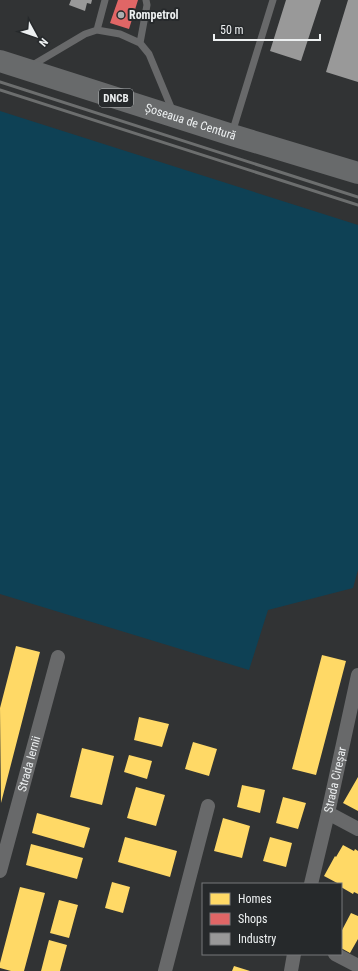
<svg xmlns="http://www.w3.org/2000/svg" width="358" height="971" font-family="'Roboto Condensed',sans-serif">
<rect width="100%" height="100%" fill="#313334"/>
<path fill="#0e4155" d="M0,111L358,225V570L353,588L268,610L249,670L0,594Z"/>
<path fill="#ffd966" d="M16,646L40,652L1,803L0,708Z
M322,655L346,661L316,775L292,769Z
M139,717L169,724L162,747L134,740Z
M193,742L217,749L209,776L185,769Z
M82,748L114,756L102,805L70,797Z
M129,755L152,761L147,779L124,772Z
M358,777V811L343,803Z
M242,785L265,790L260,813L237,807Z
M136,787L165,795L156,826L127,818Z
M283,797L306,803L298,829L276,823Z
M37,813L90,828L84,848L32,833Z
M223,818L250,826L242,858L214,851Z
M125,837L177,851L170,877L118,862Z
M270,837L292,843L286,867L263,861Z
M31,844L83,858L77,879L26,865Z
M343,845L354,851L355,849L358,851V894L354,892L353,894L341,887V884H339L324,876L335,856L336,857Z
M112,882L130,887L123,913L105,908Z
M20,887L45,893L24,971H11L0,968V963Z
M59,900L78,905L69,938L50,933Z
M351,913L358,916V939L350,953L341,948V932Z
M49,940L67,945L60,971H41Z
M234,966L250,971H232Z"/>
<path fill="#e06666" d="M118,0H138L129,29L110,23Z"/>
<path fill="#999" d="M71,0H92L91,4L87,3L85,11L69,5Z
M286,0H321L301,61L270,51Z
M348,0H358V82L326,72Z"/>
<g fill="none" stroke-linecap="round" stroke-linejoin="round">
<path stroke="#68696a" stroke-width="7" d="M97,30L105,0
M140,43L147,5L146,0
M31,66L85,34L97,30L120,34L140,43L149,54L173,112
M232,133L273,0"/>
<g stroke="#68696a" stroke-width="14">
<path d="M328,813L358,829"/>
<path id="s1" d="M0,871L58,657"/>
<path id="s2" d="M311,884L328,813L358,675"/>
<path d="M335,954L358,966"/>
<path d="M165,971L208,806"/>
<path d="M291,971L294,954"/>
</g>
<path stroke="#686a6b" stroke-width="22" id="s3" d="M0,61L232,135L358,173"/>
<path stroke="#6c6e6e" stroke-width="3" d="M0,82L358,197
M0,90L358,205"/>
</g>
<circle fill="#abaeaf" stroke="#26292b" stroke-width="1.5" cx="121" cy="15" r="4"/>
<g text-anchor="middle" stroke-width="4" stroke-linejoin="round" paint-order="stroke">
<rect fill="#26292b" stroke="#b1b4b6" stroke-width="1" x="99" y="89" width="34" height="18" rx="3"/>
<g font-size="11" font-weight="bold" fill="#edf0f1">
<text x="116" y="102">DNCB</text>
</g>
<g font-size="12" font-weight="bold" fill="#edf0f1" stroke="#26292b" text-anchor="start">
<text x="129" y="19">Rompetrol</text>
</g>
<g font-size="12" fill="#edf0f1" stroke="#26292b">
<text dy="4" stroke="none"><textPath href="#s3" startOffset="200">Șoseaua de Centură</textPath></text>
<text dy="4" stroke="none"><textPath href="#s1" startOffset="111">Strada Iernii</textPath></text>
<text dy="4" stroke="none"><textPath href="#s2" startOffset="107">Strada Cireșar</textPath></text>
</g>
</g>
<rect x="202" y="883" width="140" height="72" fill="#26292b" stroke="#76797a"/>
<rect x="210" y="893" width="20" height="12" fill="#ffd966" stroke="#76797a"/>
<text x="238" y="903" font-size="12" fill="#edf0f1">Homes</text>
<rect x="210" y="913" width="20" height="12" fill="#e06666" stroke="#76797a"/>
<text x="238" y="923" font-size="12" fill="#edf0f1">Shops</text>
<rect x="210" y="933" width="20" height="12" fill="#999999" stroke="#76797a"/>
<text x="238" y="943" font-size="12" fill="#edf0f1">Industry</text>
<g transform="translate(36 36) rotate(130)" stroke="#26292b" stroke-width="3" paint-order="stroke">
<path d="M0-3L7 15L0 10L-7 15Z" fill="#edf0f1"/>
<text y="-6" font-size="11" font-weight="bold" text-anchor="middle" fill="#edf0f1">N</text>
</g>
<path d="M214 34v6h106v-6" fill="none" stroke="#edf0f1" stroke-width="2"/>
<text x="220" y="34" font-size="12" fill="#edf0f1" stroke="#26292b" stroke-width="3" paint-order="stroke">50 m</text>
</svg>
